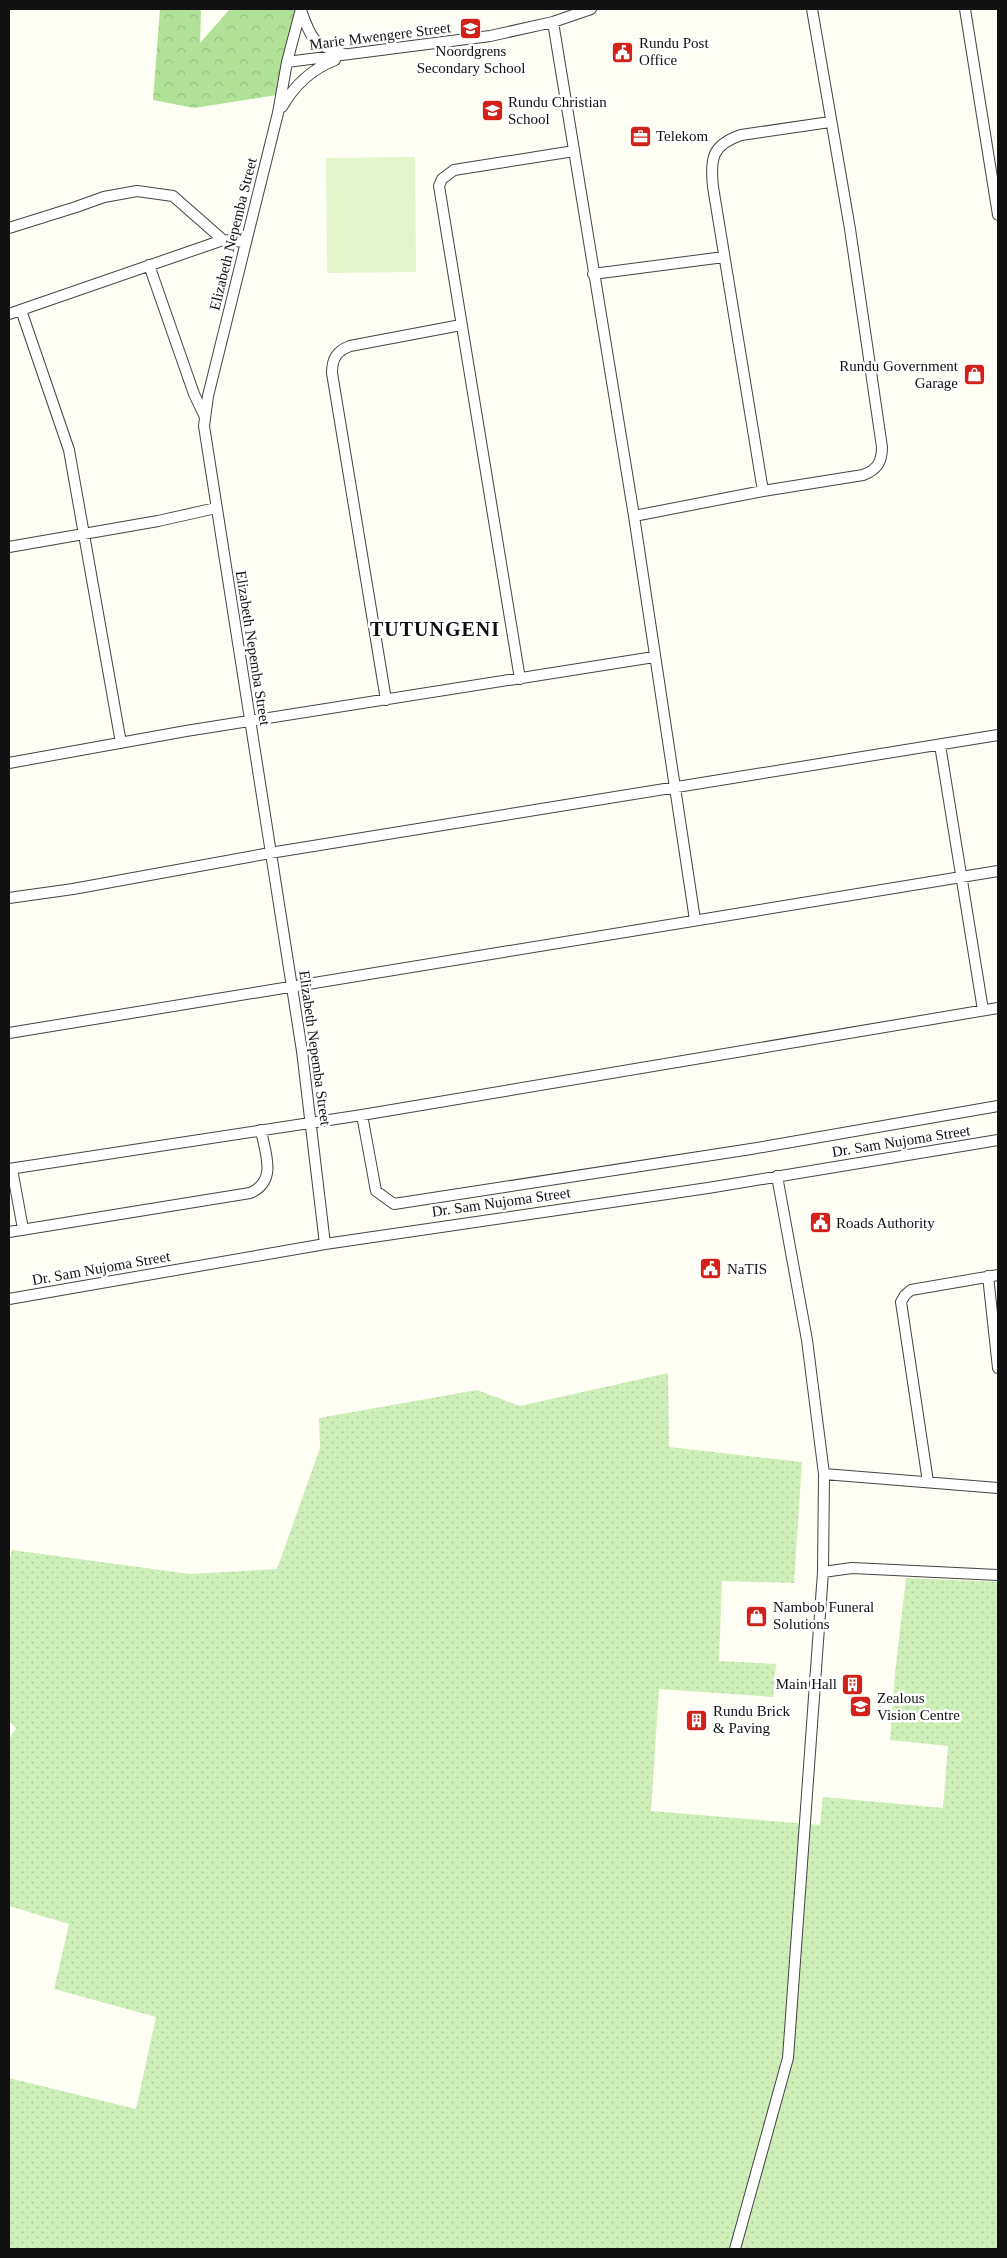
<svg xmlns="http://www.w3.org/2000/svg" width="1007" height="2258" font-family="'Times New Roman',serif">
<defs>
<pattern id="grass-dots" width="8" height="8" patternUnits="userSpaceOnUse" patternTransform="scale(1.25)"><rect width="8" height="8" fill="#cfefb8"/><path d="M2 2h.1M6 6h.1" fill="none" stroke="#b1cc9d" stroke-width="1.8" stroke-linecap="round"/></pattern>
<pattern id="forest-crowns" width="20" height="18" patternUnits="userSpaceOnUse" patternTransform="scale(1.25)"><rect width="20" height="18" fill="#b0e196"/><path d="M2 6a3 3 0 1 1 6 0M12 15a3 3 0 1 1 6 0" fill="none" stroke="#96c080"/></pattern>
</defs>
<rect width="100%" height="100%" fill="#fffef4"/>
<path fill="url(#grass-dots)" d="M668,1373L669,1447L802,1462L794,1583L722,1581L719,1661L776,1664L773,1697L659,1689L651,1811L820,1825L823,1797L943,1808L948,1746L890,1740L895,1673L906,1578L998,1582V2249H9V2078L136,2109L156,2017L54,1989L69,1924L9,1906V1739L16,1728L9,1721V1562L12,1550L190,1574L277,1569L320,1448L319,1418L477,1390L520,1406Z"/>
<path fill="url(#forest-crowns)" d="M160,9H201L200,43L230,9H296L277,95L194,108L153,100Z"/>
<path fill="#e2f5cb" d="M415,157L416,272L327,273L326,158Z"/>
<g fill="none" stroke-linecap="round" stroke-linejoin="round">
<defs>
<path id="minor" d="M301,9L287,62L278,113L208,396L204,426L302,1051L325,1244
M965,9L998,215
M301,10C310,36 313,46 342,53
M553,22L634,516L695,920
M287,62L490,36L553,22L591,9
M282,107C294,86 312,69 335,60
M9,228L76,207L104,197L137,191L173,196L223,240
M149,265L194,394L205,417
M593,274L724,257
M21,310L69,450L121,743
M9,314L223,240L246,242
M763,491L713,187C710,158 712,145 741,135L830,122
M634,516L763,491L863,475C877,470 882,462 882,447L850,229L812,9
M9,547L158,521L216,508
M520,679L439,186L442,179L454,170L574,151
M386,700L332,373C332,358 337,351 350,346L461,325
M940,745L983,1010
M9,763L186,731L654,657
M9,898L73,889L270,853L998,735
M9,1033L998,871
M362,1115L376,1191L394,1204L751,1149L998,1106
M9,1169L362,1115L998,1008
M12,1169L23,1229
M9,1232L250,1193C278,1181 265,1153 261,1130
M988,1276L998,1368
M9,1299L325,1244L708,1188L998,1140
M824,1474L998,1488
M928,1482L901,1302L905,1295L911,1290L998,1275
M823,1572L852,1568L998,1575
M735,2249L788,2058L823,1572L824,1474L807,1340L777,1176"/>
</defs>
<use href="#minor" stroke="#444" stroke-width="12"/>
<use href="#minor" stroke="#fff" stroke-width="10"/>
</g>
<defs>
<symbol id="school-square" viewBox="-11 -11 22 22"><rect x="-9" y="-9" width="18" height="18" rx="4" fill="#d12118" stroke="#fff"/><path d="M0-5L7-2L0 1L-7-2ZM-4 1L0 2.5L4 1V4Q0 6-4 4Z" fill="#fff"/></symbol>
<symbol id="civic-square" viewBox="-11 -11 22 22"><rect x="-9" y="-9" width="18" height="18" rx="4" fill="#d12118" stroke="#fff"/><path d="M-.6-6.5H3V-4.5H.6V-3L4-1V1h2V6H-6V1h2V-1L-.6-3ZM-1.2 2.5V6h2.4V2.5Z" fill="#fff"/></symbol>
<symbol id="office-square" viewBox="-11 -11 22 22"><rect x="-9" y="-9" width="18" height="18" rx="4" fill="#d12118" stroke="#fff"/><path d="M-6-3h4V-5.5h4V-3h4V5H-6ZM-1-4.5V-3h2v-1.5ZM-6 0V1H6V0Z" fill="#fff"/></symbol>
<symbol id="shop-square" viewBox="-11 -11 22 22"><rect x="-9" y="-9" width="18" height="18" rx="4" fill="#d12118" stroke="#fff"/><path d="M-5-2.5h2.3a2.7 3.5 0 0 1 5.4 0H5L5.5 6h-11ZM-1.5-2.5h3a1.5 2.3 0 0 0-3 0Z" fill="#fff"/></symbol>
<symbol id="building-square" viewBox="-11 -11 22 22"><rect x="-9" y="-9" width="18" height="18" rx="4" fill="#d12118" stroke="#fff"/><path d="M-4-6H4V6H1V3H-1V6H-4ZM-2.5-4.3h1.7v1.8h-1.7ZM.8-4.3h1.7v1.8H.8ZM-2.5-1h1.7V.8h-1.7ZM.8-1h1.7V.8H.8Z" fill="#fff"/></symbol>
</defs>
<g fill-rule="evenodd">
<use href="#school-square" x="458" y="16" width="25" height="25"/>
<use href="#civic-square" x="610" y="40" width="25" height="25"/>
<use href="#school-square" x="480" y="98" width="25" height="25"/>
<use href="#office-square" x="628" y="124" width="25" height="25"/>
<use href="#shop-square" x="962" y="362" width="25" height="25"/>
<use href="#civic-square" x="808" y="1210" width="25" height="25"/>
<use href="#civic-square" x="698" y="1256" width="25" height="25"/>
<use href="#shop-square" x="744" y="1604" width="25" height="25"/>
<use href="#building-square" x="840" y="1672" width="25" height="25"/>
<use href="#school-square" x="848" y="1694" width="25" height="25"/>
<use href="#building-square" x="684" y="1708" width="25" height="25"/>
</g>
<g text-anchor="middle" stroke-width="5" stroke-linejoin="round" paint-order="stroke">
<g font-size="15" fill="#111" stroke="#fff">
<text transform="translate(380 36) rotate(-7)" y="5">Marie Mwengere Street</text>
<text transform="translate(233 234) rotate(-76)" y="5">Elizabeth Nepemba Street</text>
<text transform="translate(253 648) rotate(81)" y="5">Elizabeth Nepemba Street</text>
<text transform="translate(315 1048) rotate(82)" y="5">Elizabeth Nepemba Street</text>
<text transform="translate(901 1141) rotate(-9)" y="5">Dr. Sam Nujoma Street</text>
<text transform="translate(501 1202) rotate(-8)" y="5">Dr. Sam Nujoma Street</text>
<text transform="translate(101 1268) rotate(-10)" y="5">Dr. Sam Nujoma Street</text>
</g>
<g font-size="15" fill="#111" stroke="#fff" text-anchor="start">
<text x="639" y="48">Rundu Post<tspan x="639" dy="17">Office</tspan></text>
<text x="471" y="56" text-anchor="middle">Noordgrens<tspan x="471" dy="17">Secondary School</tspan></text>
<text x="508" y="107">Rundu Christian<tspan x="508" dy="17">School</tspan></text>
<text x="656" y="141">Telekom</text>
<text x="958" y="371" text-anchor="end">Rundu Government<tspan x="958" dy="17">Garage</tspan></text>
<text x="836" y="1228">Roads Authority</text>
<text x="727" y="1274">NaTIS</text>
<text x="773" y="1612">Nambob Funeral<tspan x="773" dy="17">Solutions</tspan></text>
<text x="837" y="1689" text-anchor="end">Main Hall</text>
<text x="877" y="1703">Zealous<tspan x="877" dy="17">Vision Centre</tspan></text>
<text x="713" y="1716">Rundu Brick<tspan x="713" dy="17">&amp; Paving</tspan></text>
</g>
<g font-size="20" font-weight="bold" letter-spacing="1" fill="#111" stroke="#fff">
<text x="435" y="636">TUTUNGENI</text>
</g>
</g>
<rect width="1007" height="2258" fill="none" stroke="#111111" stroke-width="20"/>
</svg>
